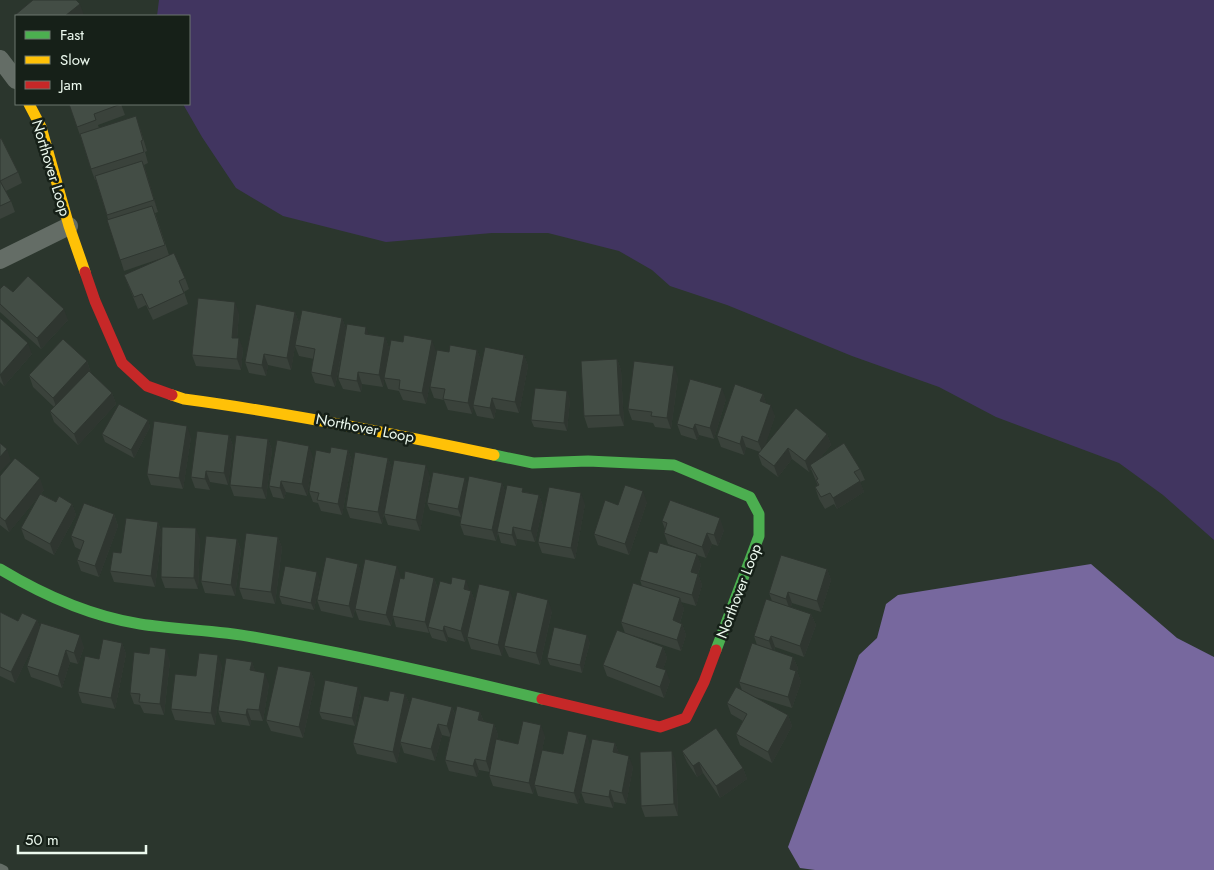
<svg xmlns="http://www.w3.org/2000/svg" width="1214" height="870" font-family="Jost,sans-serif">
<rect width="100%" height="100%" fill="#2b362d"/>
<path fill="#413560" d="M159,0H1214V540L1163,495L1119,463L996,417L939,387L852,356L727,305L670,286L652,270L619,251L548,233H492L386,242L283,216L236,188L202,137L183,104H189V16H157Z"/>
<path fill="#77689e" d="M1091,564L1177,638L1214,657V870H815L800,868L788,847L859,655L877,638L886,604L898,595Z"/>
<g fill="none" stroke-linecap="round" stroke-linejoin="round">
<path stroke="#646d66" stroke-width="9" d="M0,868L4,870"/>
<path stroke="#646d66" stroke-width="18" d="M0,59L16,80
M0,260L69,226"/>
<path stroke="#4caf50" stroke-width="11" d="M494,455L533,463L588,461L674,465L750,497L759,514V536L716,650
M0,569C43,595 90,616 140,624C178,630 216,630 253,637C350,654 447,676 542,699"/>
<path stroke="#ffc107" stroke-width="11" d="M29,104L41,127L69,226L85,272
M172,395L184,399C289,413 390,433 494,455"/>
<path stroke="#c62828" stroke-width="11" d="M85,272L95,301L122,363L147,386L172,395
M542,699L660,727L686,718L704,682L716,650"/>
</g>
<path fill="#3a423b" d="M69,104H121L125,115L98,125L99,128H140L147,151L145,152L148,163L144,165L158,212L155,213L169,255L185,278L189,289L184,292L188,304L153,320L146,305L138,309L124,275L162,258L124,271L96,180H95L91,169L81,138Z
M0,139L18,172L22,183L6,191L11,201L15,212L0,219Z
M0,289L13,292L68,320L41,349L0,312Z
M295,312L299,323L342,318L346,329L368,334L385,337L389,348L383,387L362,384L361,392L343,389L338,378L345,337L335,387L315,383L311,372L314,359L299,356L295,346L291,370L268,365L266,376L249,373L245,362Z
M239,313L237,338L243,349L241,370L196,366L192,355Z
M0,318L32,354L4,386L0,382Z
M477,350L481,361L476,389L524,355L528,366L519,413L496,409L494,419L477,416L473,406L472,414L448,410L444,400L434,398L430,387L449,352Z
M436,351L426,404L403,400L399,391L388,389L384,378Z
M617,359L621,370L624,426L588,428L584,416Z
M87,361L91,373L112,393L116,404L78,445L54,422L50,411L54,407L33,387L29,375Z
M678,377L671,429L655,427L653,423L632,420L628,409Z
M763,394L766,403L775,416L765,445L827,434L831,445L820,458L860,469L865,480L860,482L864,492L837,509L834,504L825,509L819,499L815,487L818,486L811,469L809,472L792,459L778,477L762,465L758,454L760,452L746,447L744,455L721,447L717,436Z
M570,399L567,431L534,427L531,420Z
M726,399L714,439L699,435L697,440L681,435L677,424Z
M148,420L150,427L134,458L105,442L102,434Z
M229,435L233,446L228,485L210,482V490L195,488L191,477Z
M191,437L183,489L151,485L147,474Z
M268,439L272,450L266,499L234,496L230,485Z
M348,450L352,461L342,515L321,511L318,503L313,502L309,491L330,453Z
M313,457L307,496L286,492L284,499L273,497L269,486Z
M388,458L392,469L430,476L420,531L388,525L384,514L382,524L350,518L346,507Z
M0,476L44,490L41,494L56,502L72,504L76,515L54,555L25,539L21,528L38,497L9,532L0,525Z
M502,483L506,494L525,492L539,495L543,506L535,542L517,539L516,546L501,543L498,533L496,541L464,535L460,524L461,517L430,510L427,503L468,485Z
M647,502L629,555L598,545L594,534L618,505Z
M585,504L575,559L542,553L538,542Z
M114,514L118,526L99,577L81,571L77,560L81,550L75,547L71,536Z
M662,521L724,530L718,546L712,544L706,558L697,555L701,565L698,574L702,585L696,606L681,602L684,609L680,623L682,624L686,635L681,651L632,635L663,647L667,658L663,669L670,681L664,698L607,676L603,665L625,633L621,622L642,586L640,580L657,553L684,550L668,544L664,533L665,529Z
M158,522L162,534L155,587L114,582L110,571L121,553Z
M278,537L282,548L275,604L243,599L239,588Z
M200,539L198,589L165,588L161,577Z
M237,539L241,551L235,596L205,593L201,581Z
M358,564L362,575L401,577L400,578L404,579L434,578L438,589L471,591L475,602L479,584L502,656L471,649L467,637L475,603L465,642L448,637L447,642L432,638L429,631V633L396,627L393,616L391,626L359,620L355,609L353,618L321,611L317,600Z
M827,569L831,580L821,612L792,603L791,607L811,614L816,625L804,657L775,647L774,651L793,657L798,668L797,671L801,682L792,708L755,697L788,715L792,726L772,763L740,745L736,734L743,721L731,714L727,703L742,690L739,682L757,645L754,636L772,601L769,593Z
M320,580L314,610L282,604L279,596Z
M552,611L540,665L509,657L504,646Z
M0,612L18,621L37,620L40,628L84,647L78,664L70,662L62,688L31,677L27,666L34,644L15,683L0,676Z
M590,642L582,673L550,665L547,658Z
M122,643L126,654L115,709L82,703L78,692L99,659Z
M149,654L170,661L164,715L144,713L140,705L134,704L130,693Z
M252,662L255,671L269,684L263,721L251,720L250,726L222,722L218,711Z
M222,666L215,725L175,720L171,709L196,676Z
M311,672L315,683L303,738L271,731L266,720Z
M405,694L410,705L452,707L455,714L480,712L484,722L494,724L498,735L497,739L518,744L545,736L542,750L563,754L590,746L615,743L619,754L633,767L626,804L614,802L613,808L585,803L581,792L587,762L578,804L538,796L535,786L533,794L493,786L489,775L490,772L479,770L477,777L449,771L445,760L450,737L442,735L435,761L404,753L401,744L397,763L357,754L353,743L388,701Z
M361,695L355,726L322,719L319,712Z
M682,751L743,768L747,779L720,798L703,773L697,777L687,762Z
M676,762L678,816L645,817L641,806Z"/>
<path fill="#2f3630" d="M80,4L84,15L82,16H65Z
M142,161L146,172L158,212L154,200Z
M235,302L239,313L236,349L232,338Z
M64,309L68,320L41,349L37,338Z
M295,312L299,323L291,370L287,358Z
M342,318L346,329L335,387L331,376Z
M366,327L370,338L365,334Z
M385,337L389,348L383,387L379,375Z
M239,338L243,349L241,370L237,359Z
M432,340L436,351L426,404L422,393Z
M28,343L32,354L4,386L0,375Z
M477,350L481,361L472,414L468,403Z
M264,354L268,365L266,376L262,365Z
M524,355L528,366L519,413L515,402Z
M617,359L621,370L624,426L620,415Z
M87,361L91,373L57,409L53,398Z
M674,366L678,377L671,429L667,418Z
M358,372L362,384L361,392L357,381Z
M722,388L726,399L714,439L710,428Z
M567,391L570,399L567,431L564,423Z
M112,393L116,404L78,445L74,434Z
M763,394L767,405L760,401Z
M492,398L496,409L494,419L490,408Z
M771,405L775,416L763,453L758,442Z
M148,420L150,427L134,458L131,450Z
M695,424L699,435L697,440L693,429Z
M187,426L191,437L183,489L179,478Z
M827,434L831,445L812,468L810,465L811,469L809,472L805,461Z
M229,435L233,446L228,485L224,473Z
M742,436L746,447L744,455L740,444Z
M268,439L272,450L266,499L262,488Z
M309,446L313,457L307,496L302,484Z
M788,448L792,459L778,477L774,466Z
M7,449L11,461L0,472V457Z
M348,450L352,461L342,515L338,504Z
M388,458L392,469L382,524L378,512Z
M426,465L430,476L420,531L416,520Z
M206,471L210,482V490L205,479Z
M40,478L44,490L9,532L5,521Z
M465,478L468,486L461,517L458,509Z
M281,481L286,492L284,499L280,488Z
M860,481L864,492L837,509L833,498Z
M502,483L506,494L496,541L492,530Z
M643,491L647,502L629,555L625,544Z
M581,493L585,504L575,559L571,548Z
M539,495L543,506L535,542L531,531Z
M72,504L76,515L54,555L50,544Z
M114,514L118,526L99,577L95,566Z
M720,518L724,530L718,546L714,535Z
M158,522L162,534L155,587L151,576Z
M513,527L517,539L516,546L512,535Z
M196,528L200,539L198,589L194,578Z
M707,533L712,544L706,558L702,547Z
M278,537L282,548L275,604L271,592Z
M237,539L241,551L235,596L231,585Z
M697,554L701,565L698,574L702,585L696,606L692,595L691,572Z
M358,564L362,575L353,618L349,606Z
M397,566L401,577L391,626L386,615Z
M827,569L831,580L821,612L817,601Z
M317,572L320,580L314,610L311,603Z
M434,578L438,590L428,627L429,631V633L425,622Z
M466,580L470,591L464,589Z
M471,591L475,602L465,642L461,631Z
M510,591L514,602L502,656L498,645Z
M788,592L792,603L790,610L786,599Z
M680,598L684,609L677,632L673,620Z
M548,600L552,611L540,665L536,653Z
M811,614L816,625L804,657L800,646Z
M37,620L41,631L15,683L11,672Z
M682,624L686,635L681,651L677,640Z
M444,626L448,637L447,642L443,631Z
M80,635L84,647L78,664L74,653Z
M587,635L590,642L582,673L580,665Z
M771,636L775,647L773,652L769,641Z
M122,643L126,654L115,709L111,698Z
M663,647L667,658L660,678L656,667Z
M166,649L170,661L164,715L160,704Z
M66,650L70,662L62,688L58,676Z
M218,655L222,666L215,725L211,713Z
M793,657L798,668L797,671L801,682L792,708L788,697L790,669Z
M252,662L256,673L250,670Z
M666,670L670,681L664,698L660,687Z
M311,672L315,683L303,738L299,727Z
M265,673L269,684L263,721L259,710Z
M358,687L361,695L355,726L352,718Z
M405,694L410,705L400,742L401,744L397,763L393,752Z
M452,707L456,718L451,737L447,726Z
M247,709L251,720L250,726L246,715Z
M480,712L484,723L478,720Z
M788,715L792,726L772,763L768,752Z
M438,724L442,735L435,761L431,749Z
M494,724L498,735L490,772L486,761Z
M541,725L545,736L535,785H534L535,786L533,794L529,783Z
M587,735L591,747L578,804L574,793Z
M615,743L619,754L613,752Z
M672,751L676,762L678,816L674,804Z
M629,756L633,767L626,804L622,793Z
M475,759L479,770L477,777L473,766Z
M699,762L703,773L697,777L693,766Z
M743,768L747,779L720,798L716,786Z
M610,790L614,802L613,808L609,797Z"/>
<path fill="#434d45" stroke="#2f3630" d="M33,0H76L80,4L65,16H17L15,15Z
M69,104H121L94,114L96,120L77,127Z
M136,116L143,140L141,141L144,152L91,169L80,134Z
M1,138L18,172L0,181L11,201L0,206V139Z
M142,161L154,200L107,215L95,176Z
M152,206L165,245L120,260L107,220Z
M174,253L185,278L179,281L184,293L149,309L142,294L134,297L124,275Z
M28,276L64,309L37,338L0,304V289L4,285L13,292Z
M198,298L235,302L232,338H239L237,359L192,355Z
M256,304L295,312L287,358L264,354L262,365L245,362Z
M302,310L342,318L331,376L311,372L315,349L295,345Z
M0,318L28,343L0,375Z
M347,324L366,327L365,334L385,337L379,375L358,372L357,381L338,378Z
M404,335L432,340L422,393L399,389L400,380L384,378L391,340L403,342Z
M63,339L87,361L53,398L29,375Z
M450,345L477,350L468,403L443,399L445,389L430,387L437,350L449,352Z
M485,347L524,355L515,402L492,398L490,408L473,405Z
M617,359L620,415L584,416L581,361Z
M634,361L674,366L667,418L651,416L652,412L628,409Z
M89,371L112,393L74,434L50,411Z
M690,379L722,388L710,428L695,424L693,429L677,424Z
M735,384L763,394L760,401L771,405L758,442L742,436L740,444L717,436Z
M535,388L567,391L564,423L531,420Z
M119,404L148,420L131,450L102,434Z
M796,408L827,434L805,461L788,448L774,466L758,454Z
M154,421L187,426L179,478L147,474Z
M197,431L229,435L224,473L206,471L205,479L191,477Z
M236,435L268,439L262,488L230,485Z
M277,440L309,446L302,484L281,481L280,488L269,486Z
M0,443L7,449L0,457Z
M844,443L860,469L854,472L860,481L833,498L830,493L821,497L815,487L819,485L816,480L818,479L810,465Z
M331,447L348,450L338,504L317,500L319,493L309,491L316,450L330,453Z
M355,452L388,458L378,512L346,507Z
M15,458L40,478L5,521L0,517V476Z
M394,460L426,465L416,520L384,514Z
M433,472L465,478L458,509L427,503Z
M469,476L502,483L492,530L460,524Z
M507,485L523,488L522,492L539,495L531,531L513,527L512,535L497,532Z
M625,485L643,491L625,544L594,534L605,500L618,505Z
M549,487L581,493L571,548L538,542Z
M40,494L56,502L59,496L72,504L50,544L21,528Z
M670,500L720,518L714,535L707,533L702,547L664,533L667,523L662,521Z
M84,503L114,514L95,566L77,560L84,541L71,536Z
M126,518L158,522L151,576L110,571L113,552L121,553Z
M162,527L196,528L194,578L161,577Z
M246,533L278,537L271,592L239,588Z
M206,536L237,539L231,585L201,581Z
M660,543L697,554L691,572L698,574L692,595L640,580L649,551L657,553Z
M781,555L827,569L817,601L788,592L786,599L769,593Z
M326,557L358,564L349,606L317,600Z
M365,559L397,566L386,615L355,609Z
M285,566L317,572L311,603L279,596Z
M405,571L434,578L425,622L392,616L400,578L404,579Z
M452,577L466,580L464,589L471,591L461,631L444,626L443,631L428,627L440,581L451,584Z
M633,583L680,598L673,620L682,624L677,640L621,622Z
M479,584L510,591L498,645L467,637Z
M517,592L548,600L536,653L504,646Z
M766,599L811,614L800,646L771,636L769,641L754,636Z
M0,612L18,621L22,613L37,620L11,672L0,667Z
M41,623L80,635L74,653L66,650L58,676L27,666Z
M554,627L587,635L580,665L547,658Z
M617,630L663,647L656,667L666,670L660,687L603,665Z
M103,639L122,643L111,698L78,692L85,656L99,659Z
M752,643L793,657L790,669L796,671L788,697L739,682Z
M150,647L166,649L160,704L139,702L140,694L130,693L134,652L149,654Z
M199,653L218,655L211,713L171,709L175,674L196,676Z
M226,658L252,662L250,670L265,673L259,710L247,709L246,715L218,711Z
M278,666L311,672L299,727L266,720Z
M325,680L358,687L352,718L319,712Z
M736,687L788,715L768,752L736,734L747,714L727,703Z
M390,691L405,694L393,752L353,743L364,696L388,701Z
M412,697L452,707L447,726L438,724L431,749L400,742Z
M457,706L480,712L478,720L494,724L486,761L475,759L473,766L445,760Z
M523,721L541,725L529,783L489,775L496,739L518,744Z
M716,728L743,768L716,786L699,762L693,766L682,751Z
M568,731L587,735L574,793L534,785L542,750L563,754Z
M592,739L615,743L613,752L629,756L622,793L610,790L609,797L581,792Z
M672,751L674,804L641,806L640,752Z"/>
<g text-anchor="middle" stroke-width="5" stroke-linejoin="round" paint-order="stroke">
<g font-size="15" fill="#ecf9ee" stroke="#162018">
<text transform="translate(51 168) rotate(73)" y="5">Northover Loop</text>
<text transform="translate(365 428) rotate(11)" y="5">Northover Loop</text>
<text transform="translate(739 591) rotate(-69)" y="5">Northover Loop</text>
</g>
</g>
<rect x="15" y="15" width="175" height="90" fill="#162018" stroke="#6c776e"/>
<rect x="25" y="31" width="25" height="8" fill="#4caf50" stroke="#6c776e"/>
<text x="60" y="40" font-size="15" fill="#ecf9ee">Fast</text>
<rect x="25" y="56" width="25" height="8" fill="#ffc107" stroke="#6c776e"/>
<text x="60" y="65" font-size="15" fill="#ecf9ee">Slow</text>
<rect x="25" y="81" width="25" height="8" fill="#c62828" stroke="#6c776e"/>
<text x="60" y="90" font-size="15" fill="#ecf9ee">Jam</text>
<path d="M18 845v8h128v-8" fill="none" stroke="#ecf9ee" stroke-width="2.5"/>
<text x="25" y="845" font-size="15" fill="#ecf9ee" stroke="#162018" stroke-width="4" paint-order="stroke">50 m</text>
</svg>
